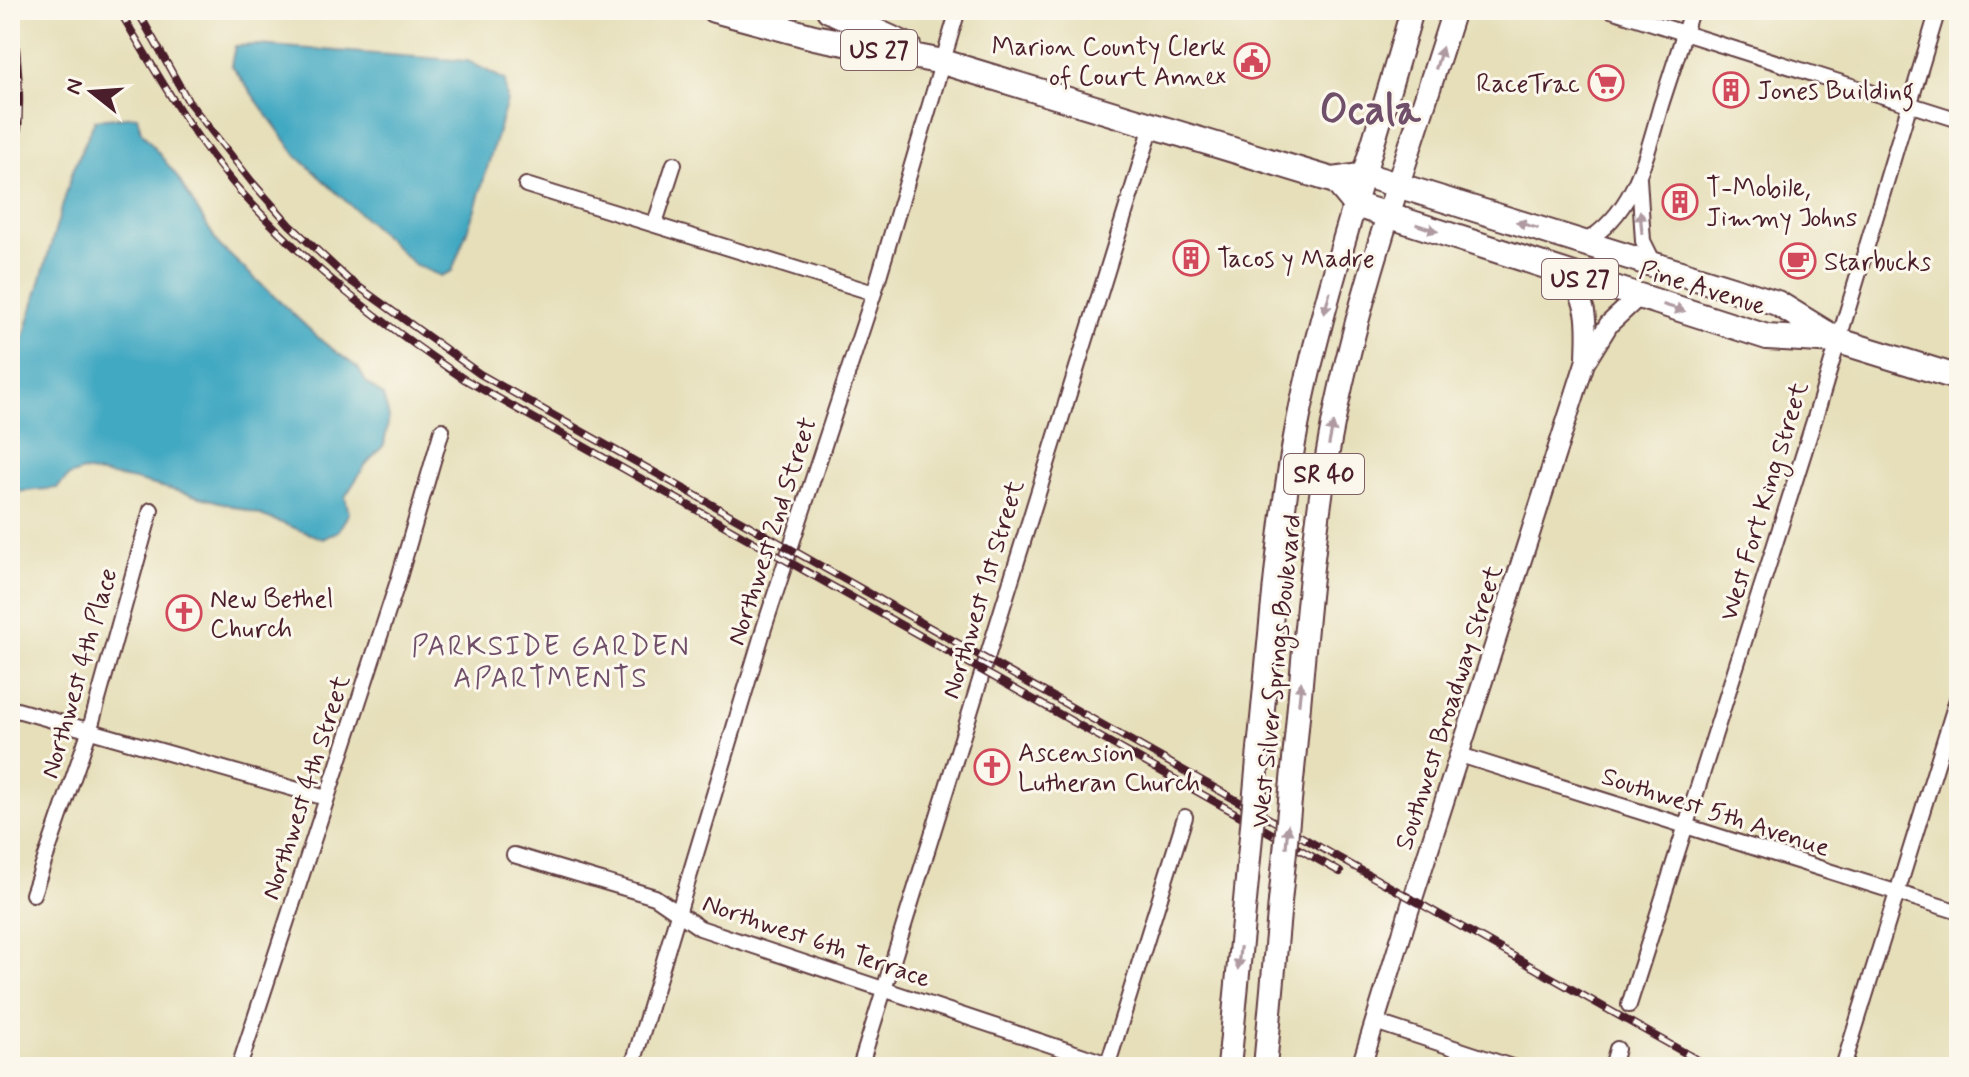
<svg xmlns="http://www.w3.org/2000/svg" width="1969" height="1077" font-family="Mynerve,sans-serif">
<rect width="100%" height="100%" fill="#fbf7ec"/>
<filter id="ink" filterUnits="userSpaceOnUse"><feTurbulence type="fractalNoise" baseFrequency=".0125" numOctaves="2"/><feDisplacementMap in="SourceGraphic" scale="16" xChannelSelector="R" yChannelSelector="G"/><feConvolveMatrix kernelMatrix="1 2 1 2 8 2 1 2 1" color-interpolation-filters="sRGB"/></filter>
<filter id="wash" filterUnits="userSpaceOnUse"><feTurbulence type="fractalNoise" baseFrequency=".006" numOctaves="4" result="noise"/><feDisplacementMap in="SourceGraphic" scale="32" xChannelSelector="R" yChannelSelector="G"/><feGaussianBlur stdDeviation="1.8" result="paint"/><feColorMatrix in="noise" values="0 0 0 0 0 0 0 0 0 0 0 0 0 0 0 0 0 1.4 0 .05"/><feComposite in="paint" operator="in"/></filter>
<g filter="url(#wash)">
<rect width="100%" height="100%" fill="#e6dfba"/>
<path fill="#42a9c2" stroke="#466476" stroke-width="2" d="M258,45L468,61L505,80L507,101L475,209L452,271L441,276L415,265L297,156L231,65L235,46Z
M137,116L141,131L176,175L219,245L323,342L358,368L366,382L383,396L389,417L384,445L366,464L345,497L349,513L338,531L323,539L258,514L219,502L135,480L83,471L69,476L57,488L15,492L10,489V384L73,170L95,120Z"/>
</g>
<g filter="url(#ink)">
<g fill="none" stroke-linecap="round" stroke-linejoin="round">
<defs>
<path id="minor" d="M1611,10L1959,120
M1639,178L1643,241L1655,265
M526,185L874,293
M655,223L674,164
M1584,242C1634,214 1646,157 1661,105C1671,74 1682,42 1691,10
M10,708L326,798
M1460,755L1959,912
M514,855L655,897L700,928L1108,1064
M33,894L89,732L151,510
M1629,1005L1819,405L1938,10
M1375,1022L1512,1067
M239,1067L398,581L442,430
M632,1067L764,628L874,293L958,10
M860,1067L1152,126
M1107,1067L1185,817
M1612,1067L1617,1049
M1843,1067L1959,693"/>
<path id="tertiary" d="M1568,275C1590,308 1587,321 1586,359
M1361,1067L1409,911L1585,363L1609,324L1638,297"/>
<path id="primary" d="M1259,749C1272,623 1279,494 1309,371C1338,249 1379,130 1412,10
M1293,770C1304,660 1310,549 1330,440C1357,293 1410,152 1454,10
M1229,1067L1247,880
M1265,1067L1280,902"/>
<path id="trunk" d="M714,10L814,37L943,62L1332,180L1365,175L1777,303L1839,341
M829,10L908,46
M1336,181L1356,205L1767,337L1839,341L1959,378"/>
</defs>
<use href="#minor" stroke="#613c40" stroke-width="18"/>
<use href="#tertiary" stroke="#613c40" stroke-width="22"/>
<use href="#primary" stroke="#613c40" stroke-width="26"/>
<use href="#trunk" stroke="#613c40" stroke-width="28"/>
<use href="#minor" stroke="#fff" stroke-width="14"/>
<use href="#tertiary" stroke="#fff" stroke-width="18"/>
<use href="#primary" stroke="#fff" stroke-width="22"/>
<use href="#trunk" stroke="#fff" stroke-width="24"/>
<defs>
<path id="rail" d="M119,10C156,72 192,137 241,192C306,265 383,324 464,379L1340,872
M137,10L188,101L252,182L290,225L348,279L480,374L1710,1067
M10,181C24,125 20,67 11,10"/>
</defs>
<use href="#rail" stroke="#4a1f2b" stroke-width="8"/>
<use href="#rail" stroke="#fbf7ec" stroke-width="5" stroke-dasharray="15" stroke-linecap="butt"/>
<defs>
<path id="primary-bridge" d="M1247,880L1259,749
M1280,902L1293,770"/>
</defs>
<use href="#primary-bridge" stroke="#613c40" stroke-width="26" stroke-linecap="butt"/>
<use href="#primary-bridge" stroke="#fff" stroke-width="22"/>
</g>
<defs><path id="oneway-solid" d="M-6-.8H1V-3.2L6.5 0L1 3.2V.8H-6Z" transform="scale(2)"/></defs>
<g fill="#ae9aa0">
<use href="#oneway-solid" transform="translate(1439 58) rotate(-73)"/>
<use href="#oneway-solid" transform="translate(1641 222) rotate(-95)"/>
<use href="#oneway-solid" transform="translate(1527 225) rotate(-163)"/>
<use href="#oneway-solid" transform="translate(1427 228) rotate(18)"/>
<use href="#oneway-solid" transform="translate(1327 303) rotate(105)"/>
<use href="#oneway-solid" transform="translate(1674 308) rotate(17)"/>
<use href="#oneway-solid" transform="translate(1331 434) rotate(-79)"/>
<use href="#oneway-solid" transform="translate(1300 693) rotate(-84)"/>
<use href="#oneway-solid" transform="translate(1287 836) rotate(-85)"/>
<use href="#oneway-solid" transform="translate(1239 958) rotate(96)"/>
</g>
</g>
<defs>
<symbol id="civic-ring" viewBox="-11 -11 22 22"><circle r="9.5" fill="#fbf7ec" stroke="#d1495b" stroke-width="1.5"/><path d="M-.6-6.5H3V-4.5H.6V-3L4-1V1h2V6H-6V1h2V-1L-.6-3ZM-1.2 2.5V6h2.4V2.5Z" fill="#d1495b"/></symbol>
<symbol id="supermarket-ring" viewBox="-11 -11 22 22"><circle r="9.5" fill="#fbf7ec" stroke="#d1495b" stroke-width="1.5"/><path d="M-6-5.5h2.5l.6 2H6L4.5 2H-2.5L-4.4-4H-6ZM-1.5 3.2a1.3 1.3 0 1 0 .1 0ZM3 3.2a1.3 1.3 0 1 0 .1 0Z" fill="#d1495b"/></symbol>
<symbol id="building-ring" viewBox="-11 -11 22 22"><circle r="9.5" fill="#fbf7ec" stroke="#d1495b" stroke-width="1.5"/><path d="M-4-6H4V6H1V3H-1V6H-4ZM-2.5-4.3h1.7v1.8h-1.7ZM.8-4.3h1.7v1.8H.8ZM-2.5-1h1.7V.8h-1.7ZM.8-1h1.7V.8H.8Z" fill="#d1495b"/></symbol>
<symbol id="cafe-ring" viewBox="-11 -11 22 22"><circle r="9.5" fill="#fbf7ec" stroke="#d1495b" stroke-width="1.5"/><path d="M-5.5-4.5H6V0H3Q3 3.5 0 3.5H-2.5Q-5.5 3.5-5.5 0ZM3-3.2v2h1.7v-2ZM-6 4.5H4V6H-6Z" fill="#d1495b"/></symbol>
<symbol id="church-ring" viewBox="-11 -11 22 22"><circle r="9.5" fill="#fbf7ec" stroke="#d1495b" stroke-width="1.5"/><path d="M-1.2-6h2.4v3.5h3.3v2.4h-3.3V6h-2.4V-.1h-3.3v-2.4h3.3Z" fill="#d1495b"/></symbol>
</defs>
<g fill-rule="evenodd">
<use href="#civic-ring" x="1232" y="41" width="40" height="40"/>
<use href="#supermarket-ring" x="1586" y="63" width="40" height="40"/>
<use href="#building-ring" x="1711" y="70" width="40" height="40"/>
<use href="#building-ring" x="1660" y="182" width="40" height="40"/>
<use href="#building-ring" x="1171" y="238" width="40" height="40"/>
<use href="#cafe-ring" x="1778" y="241" width="40" height="40"/>
<use href="#church-ring" x="164" y="593" width="40" height="40"/>
<use href="#church-ring" x="972" y="747" width="40" height="40"/>
</g>
<g text-anchor="middle" stroke-width="6" stroke-linejoin="round" paint-order="stroke">
<g fill="#fbf7ec" stroke="#7f6065" stroke-width="2">
<rect x="841" y="30" width="76" height="40" rx="6"/>
<rect x="1542" y="259" width="76" height="40" rx="6"/>
<rect x="1284" y="454" width="80" height="40" rx="6"/>
</g>
<g font-size="24" font-weight="bold" fill="#4a1f2b">
<text x="879" y="58">US 27</text>
<text x="1580" y="287">US 27</text>
<text x="1324" y="482">SR 40</text>
</g>
<g font-size="26" fill="#4a1f2b" stroke="#fbf7ec" text-anchor="start">
<text x="1226" y="55" text-anchor="end">Marion County Clerk<tspan x="1226" dy="30">of Court Annex</tspan></text>
<text x="1580" y="92" text-anchor="end">RaceTrac</text>
<text x="1757" y="99">Jones Building</text>
<text x="1706" y="196">T-Mobile,<tspan x="1706" dy="30">Jimmy Johns</tspan></text>
<text x="1217" y="267">Tacos y Madre</text>
<text x="1824" y="270">Starbucks</text>
<text x="210" y="607">New Bethel<tspan x="210" dy="30">Church</tspan></text>
<text x="1018" y="761">Ascension<tspan x="1018" dy="30">Lutheran Church</tspan></text>
</g>
<g font-size="26" fill="#4a1f2b" stroke="#fbf7ec">
<text transform="translate(1703 287) rotate(17)" y="9">Pine Avenue</text>
<text transform="translate(1763 501) rotate(-73)" y="9">West Fort King Street</text>
<text transform="translate(771 531) rotate(-72)" y="9">Northwest 2nd Street</text>
<text transform="translate(982 589) rotate(-73)" y="9">Northwest 1st Street</text>
<text transform="translate(1275 671) rotate(-84)" y="9">West Silver Springs Boulevard</text>
<text transform="translate(78 673) rotate(-74)" y="9">Northwest 4th Place</text>
<text transform="translate(1448 707) rotate(-72)" y="9">Southwest Broadway Street</text>
<text transform="translate(305 787) rotate(-72)" y="9">Northwest 4th Street</text>
<text transform="translate(1716 811) rotate(18)" y="9">Southwest 5th Avenue</text>
<text transform="translate(817 940) rotate(19)" y="9">Northwest 6th Terrace</text>
</g>
<g font-size="28" letter-spacing="2" fill="#704f6a" stroke="#fbf7ec">
<text x="551" y="655">PARKSIDE GARDEN<tspan x="551" dy="32">APARTMENTS</tspan></text>
</g>
<g font-size="42" font-weight="bold" fill="#704f6a" stroke="#fbf7ec">
<text x="1370" y="123">Ocala</text>
</g>
</g>
<rect width="1969" height="1077" fill="none" stroke="#fbf7ec" stroke-width="40"/>
<g transform="translate(92 92) rotate(287)" stroke="#fbf7ec" stroke-width="6" paint-order="stroke">
<path d="M0-6L14 30L0 20L-14 30Z" fill="#4a1f2b"/>
<text y="-12" font-size="22" font-weight="bold" text-anchor="middle" fill="#4a1f2b">N</text>
</g>
</svg>
